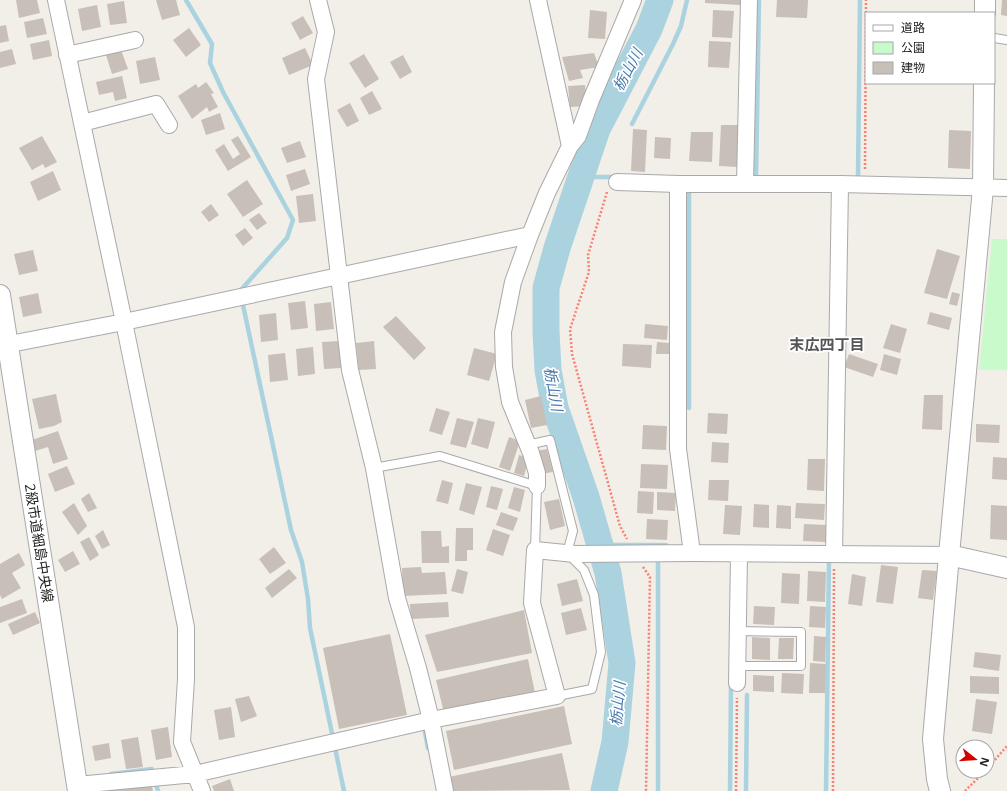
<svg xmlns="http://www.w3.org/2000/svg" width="1007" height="791" font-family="'Open Sans','Noto Sans JP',sans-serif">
<rect width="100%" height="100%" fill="#f2efe9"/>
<path fill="#c8facc" d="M992,239H1007V370H979Z"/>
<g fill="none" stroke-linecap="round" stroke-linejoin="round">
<path stroke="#aad3df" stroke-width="4.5" d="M186,0L212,44L210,63L223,92L293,220L287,238L240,291L291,530L302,562L308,599L310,628L344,791
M632,124L673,44L681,26L687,0
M580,177H615
M756,178L759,0
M858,179L860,0
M689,188V408
M600,545H666
M658,557V791
M425,732L428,748
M111,774L152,769L158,791
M730,791L731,682
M746,791L747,695
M826,791L829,557"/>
<path stroke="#aad3df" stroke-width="27" d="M604,791L615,742L622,663L608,573L586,497L555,408L548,370L546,331V288L557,248L597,129L649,29L660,0"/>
</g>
<path fill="#c7bfb8" d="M16,0H37L40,13L19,18Z
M156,0H176L180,15L162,20Z
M705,0H740V5L705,3Z
M777,0H808L807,18L776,17Z
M1002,0H1007V16L1001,15Z
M124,1L127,23L110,25L107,4Z
M97,5L101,27L82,31L78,9Z
M590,10L607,12L605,39L588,38Z
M713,10L734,11L732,38L712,37Z
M303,16L313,33L300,40L291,23Z
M43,18L47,34L27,38L24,22Z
M6,25L9,41L0,43V26Z
M189,28L201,45L186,57L173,40Z
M49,40L52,56L33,60L30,44Z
M709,41L731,42L729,68L708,67Z
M305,48L313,65L289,75L282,58Z
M12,49L16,64L0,68V52Z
M121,50L128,69L112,74L106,55Z
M594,53L599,67L580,70L583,78L569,81L562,57Z
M364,54L379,79L365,88L349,63Z
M403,55L412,72L400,79L390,62Z
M155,57L160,80L140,84L136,61Z
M122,76L127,98L115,101L113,92L99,95L96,82Z
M206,82L214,93L211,94L218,107L209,112L207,107L192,119L178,96L196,84L198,88Z
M585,85L587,106L570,107L568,86Z
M372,91L382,109L369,115L360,98Z
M350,103L359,121L347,127L337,110Z
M220,113L225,129L206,135L201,120Z
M721,125H739L737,167L719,166Z
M633,129L647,130L645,172L631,171Z
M949,130L971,131L970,169L948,168Z
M691,132H713L712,162L689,161Z
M42,136L57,162L45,168L43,164L32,170L19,148Z
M238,136L251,157L228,171L215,150L224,144L233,159L240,154L231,140Z
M655,137L671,138L670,159L654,158Z
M300,141L306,157L287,163L281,148Z
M305,169L310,184L291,191L286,175Z
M53,171L61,190L38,201L30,182Z
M247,180L263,204L243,217L227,194Z
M313,194L316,221L299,223L296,196Z
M211,204L219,215L209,222L201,212Z
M259,213L267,223L257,230L249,220Z
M245,228L253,238L243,246L235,235Z
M937,249L960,256L947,299L924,293Z
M33,250L38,271L19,275L14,254Z
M952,292L960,294L957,306L949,304Z
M38,293L42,313L23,317L19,297Z
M305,301L308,328L291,330L288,303Z
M331,302L334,329L316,331L314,304Z
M930,312L952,318L949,330L927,324Z
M276,313L278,340L261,342L259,315Z
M396,316L426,348L414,360L383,327Z
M645,324L668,326L667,340L644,338Z
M891,324L907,329L900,353L883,348Z
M339,341L341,368L324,369L322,342Z
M374,341L376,369L359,370L356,343Z
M657,342L669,343V354H656Z
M623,344L652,345L651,368L622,366Z
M313,347L315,374L298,376L296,349Z
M474,348L497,354L489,381L467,375Z
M285,353L288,380L270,382L268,355Z
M849,354L878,364L873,377L844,367Z
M884,354L901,359L897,375L880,370Z
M56,394L62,422L54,426L39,429L32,399Z
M924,395H943L942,430L922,429Z
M541,396L547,425L531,428L525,400Z
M436,408L450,412L442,435L429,431Z
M708,413L728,414L727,434L707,433Z
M457,418L474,422L466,448L450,444Z
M478,418L495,422L488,449L471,444Z
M976,424L1000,425L999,443L976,442Z
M643,425L667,426L666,450L642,449Z
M58,431L68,459L53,464L48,447L35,451L32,440Z
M509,437L520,441L510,471L499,467Z
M712,442L729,443L728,463L711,462Z
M547,449L553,472L541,474L536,451Z
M519,455L529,458L524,476L514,473Z
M993,457L1007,458V480L992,479Z
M808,459H825L824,491L807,490Z
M641,464L668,465L667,489L640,488Z
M67,466L75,484L55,492L48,474Z
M442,480L453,483L448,504L436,501Z
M709,480H729L728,501L708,500Z
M466,483L482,487L474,515L459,510Z
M491,486L503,489L497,510L486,507Z
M514,487L525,490L520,512L508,508Z
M638,491L654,492L653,514L637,513Z
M657,492L676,493L675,511L657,510Z
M89,493L97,508L88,512L81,499Z
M559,499L565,526L550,530L544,502Z
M74,503L87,526L78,535L62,512Z
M796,503L825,504L824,520L795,518Z
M754,504L769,505V528L753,527Z
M725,505L742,506L740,535L723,534Z
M777,505L791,506V529L776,528Z
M991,505L1007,506V540L990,539Z
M501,512L518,518L513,531L496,525Z
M647,519L668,520L667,540L646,539Z
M804,524L827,525L826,542L803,541Z
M456,528H473V550H467V561H455Z
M493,529L510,535L503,556L486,550Z
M103,530L110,545L102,549L95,536Z
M421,531H441L442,547L449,546V563H422Z
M89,537L99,555L90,561L80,542Z
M274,547L286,563L270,574L259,559Z
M73,551L80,564L65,572L58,560Z
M19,553L25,565L12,573L21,588L2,599L0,595V564Z
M881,565L898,567L893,604L876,602Z
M421,567L422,573L445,572L447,594L403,596L402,568Z
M289,569L297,578L272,598L265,588Z
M457,569L468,572L463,594L451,591Z
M922,570L937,571L933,600L918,598Z
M808,571L826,572L825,602L807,601Z
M782,573L800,574L799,604L781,603Z
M852,574L866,577L862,606L848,604Z
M577,579L583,601L562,606L557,584Z
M22,599L27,613L0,623V607Z
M448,602L449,617L411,619L410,604Z
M754,606L775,607L774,625L753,624Z
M810,606L826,607L825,628L809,627Z
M581,608L587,630L566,635L561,613Z
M524,610L532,653L437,672L425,635Z
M35,612L40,623L13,635L8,624Z
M390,634L407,715L339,729L323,648Z
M814,636L826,637L825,662L813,661Z
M752,637L770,638V660L752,659Z
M779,638H794L793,659H778Z
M975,652L1001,655L999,671L973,667Z
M528,659L535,693L444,713L436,680Z
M810,663L826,664L825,693H809Z
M782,673L804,674L803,694L781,693Z
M753,675L774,676V692L753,691Z
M970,676L999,677V694L970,693Z
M249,696L257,716L241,722L235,699Z
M976,699L997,702L992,734L972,731Z
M564,706L572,744L454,770L446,731Z
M231,707L235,737L219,740L214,710Z
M168,727L172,757L156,760L151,730Z
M138,737L143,767L126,769L121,740Z
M109,743L111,758L95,761L92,746Z
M562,753L570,790L452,791L449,777Z
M230,779L234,791H214L212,786Z
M151,781L153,791H109V790Z"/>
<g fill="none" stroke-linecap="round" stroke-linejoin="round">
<defs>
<path id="service" d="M994,38L1007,40
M527,445L550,440L573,531L567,553L584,570L594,595L601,652L592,689L557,696
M374,468L440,456L537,486L535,550
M737,666H801V632L738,631"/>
<path id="minor" d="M56,0L124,322L186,627V679L182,742L202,791
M318,0L326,32L316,79L350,370L374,468L397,598L418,668L431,720L445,791
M538,0L570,146
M67,55L135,40
M82,123L156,104L169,125
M617,182L678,184H840L1007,188
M678,184V449L692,553
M745,184L749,0
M0,346L124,322L530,235
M537,486V473L531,453L510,402L504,367L503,332L513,282L530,235L547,193L570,146L578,136L591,100L633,0
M834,554L840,184
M737,683L739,554
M77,785L195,774L431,720L557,696L532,603L535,550L575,554L692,553L949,555"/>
<path id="tertiary" d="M985,13V0
M0,295L78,791
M949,555L1007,568
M940,791L937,779L933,739L949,555L983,188L984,83"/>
</defs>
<use href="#service" stroke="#a9a9a9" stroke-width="10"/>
<use href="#minor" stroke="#a9a9a9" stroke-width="18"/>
<use href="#tertiary" stroke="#a9a9a9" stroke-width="22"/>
<path stroke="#fa8072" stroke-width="2.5" stroke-dasharray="2 2" stroke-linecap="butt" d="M865,169L866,0
M607,192L588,255L589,272L570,329L572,354L620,526L627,539
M643,567L650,577L646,791
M987,769L1007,746
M736,791L737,698
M833,791L834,568
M965,791L985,771"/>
<use href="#service" stroke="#fff" stroke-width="8"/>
<use href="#minor" stroke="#fff" stroke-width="16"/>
<use href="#tertiary" stroke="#fff" stroke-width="20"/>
</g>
<g text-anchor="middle" stroke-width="3.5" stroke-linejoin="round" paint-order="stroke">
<g font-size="14" fill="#222" stroke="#fff">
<text transform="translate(39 543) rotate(81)" y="5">2級市道細島中央線</text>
</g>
<g font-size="15" font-style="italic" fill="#4a7aab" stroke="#fff">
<text transform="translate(628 70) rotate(-62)" y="5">栃山川</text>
<text transform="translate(553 389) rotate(80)" y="5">栃山川</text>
<text transform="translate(618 704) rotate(-85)" y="5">栃山川</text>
</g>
<g font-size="15" font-weight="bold" fill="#555" stroke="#fff">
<text x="827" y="350">末広四丁目</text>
</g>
</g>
<rect x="865" y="12" width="130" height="72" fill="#ffffff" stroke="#a7a7a7"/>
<rect x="873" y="25" width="20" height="6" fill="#ffffff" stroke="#a7a7a7"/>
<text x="901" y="32" font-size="12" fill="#222222">道路</text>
<rect x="873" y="42" width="20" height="12" fill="#c8facc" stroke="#a7a7a7"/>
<text x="901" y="52" font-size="12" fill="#222222">公園</text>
<rect x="873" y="62" width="20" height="12" fill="#c7bfb8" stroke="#a7a7a7"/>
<text x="901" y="72" font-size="12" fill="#222222">建物</text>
<g transform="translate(975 759) rotate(107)"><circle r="19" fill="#ffffff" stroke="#a7a7a7"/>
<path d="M0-3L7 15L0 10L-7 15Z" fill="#d40000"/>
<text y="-6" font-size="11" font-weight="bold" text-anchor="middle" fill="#222222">N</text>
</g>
</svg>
